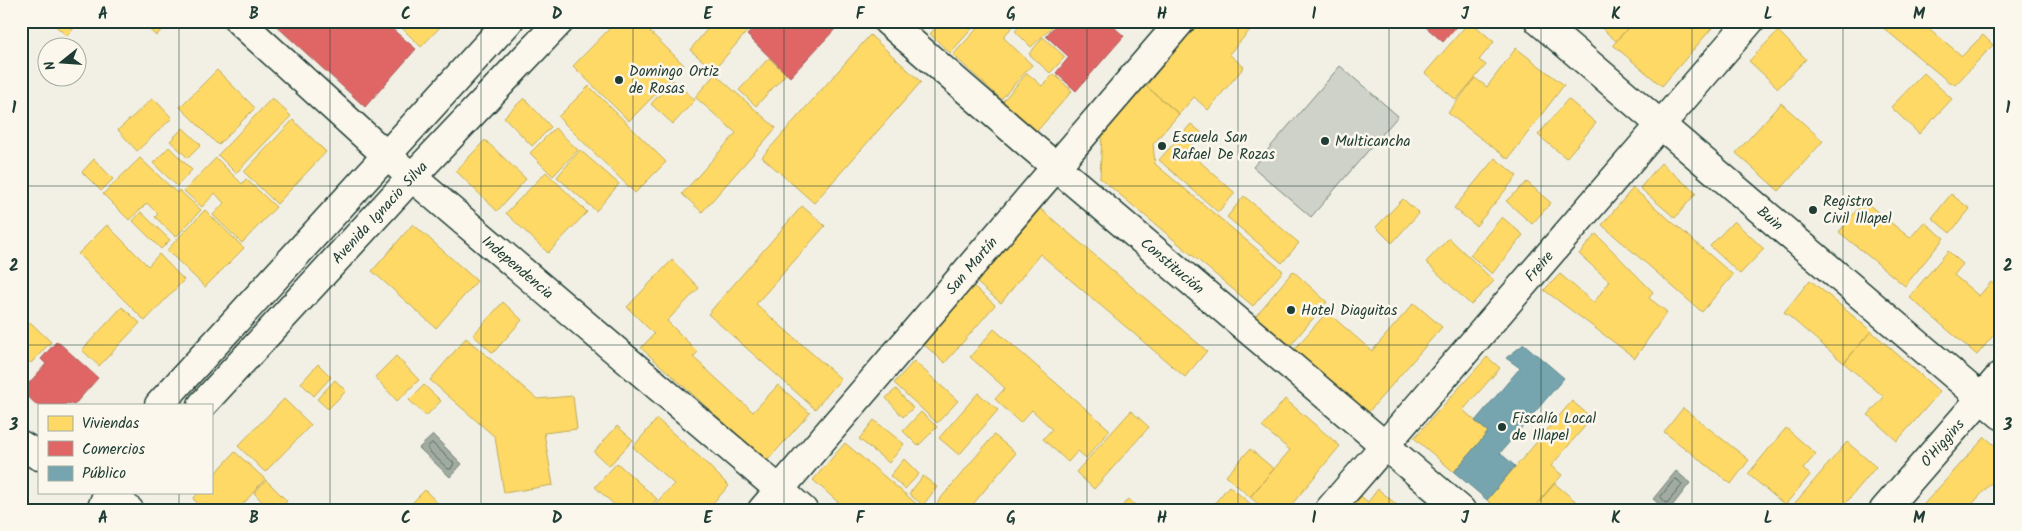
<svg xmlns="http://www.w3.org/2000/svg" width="2022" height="531" font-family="Kalam,sans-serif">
<rect width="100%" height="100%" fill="#f2f0e5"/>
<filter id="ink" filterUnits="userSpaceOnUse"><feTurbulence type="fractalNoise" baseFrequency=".02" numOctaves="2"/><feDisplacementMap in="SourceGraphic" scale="10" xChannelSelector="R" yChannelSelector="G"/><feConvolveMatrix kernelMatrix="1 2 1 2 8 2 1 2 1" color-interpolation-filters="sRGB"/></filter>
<g filter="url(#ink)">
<path fill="#cfd2c8" stroke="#77887e" d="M1340,66L1398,116L1311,217L1253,167Z"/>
<path fill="#a2aba1" stroke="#6e7f75" d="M433,435L462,464L450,477L419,448Z
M1676,471L1690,483L1669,510H1666L1653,499Z"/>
<path fill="#ffd966" stroke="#bcaa57" d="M52,21H80L67,36L51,22Z
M140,21H170L156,36Z
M395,21H446L421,47Z
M617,21H639L684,65L629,121L573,66Z
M714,21H756L714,70L690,50Z
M915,21H931L923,29Z
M942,21H979L950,53L930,34Z
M984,21H1018L1003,37L1032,65L1001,99L953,55Z
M1025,21H1056L1057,22L1031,47L1015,31Z
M1200,21H1242L1251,29L1229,54L1244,67L1208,110L1194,97L1179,114L1146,86Z
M1470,21L1494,42L1479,60L1486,65L1456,100L1425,73Z
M1594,21H1634L1616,41Z
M1634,21H1718L1662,86L1613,45Z
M1875,21H1920L1962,56L1983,35L1993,45L1955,85L1951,82L1950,83Z
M1778,31L1806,59L1778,88L1749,61Z
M870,35L921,82L814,203L762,157Z
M1043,37L1065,57L1050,73L1029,54Z
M1516,48L1564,85L1508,159L1448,113L1475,78L1487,87Z
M769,58L786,74L756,106L739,90Z
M217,70L255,108L218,145L180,107Z
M1027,73L1042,86L1054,74L1072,91L1037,131L1003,101Z
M1924,73L1952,99L1919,134L1891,107Z
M715,74L776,128L702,212L682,194L736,133L695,97Z
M673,80L695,100L673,124L651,104Z
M589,86L666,162L635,193L558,117Z
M1146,86L1179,114L1153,144L1155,164L1283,271L1253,306L1100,178L1102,132Z
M153,98L172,118L137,151L118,130Z
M272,98L291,116L236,173L218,155Z
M524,98L551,127L532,146L504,117Z
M1568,99L1596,123L1566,158L1538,135Z
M1781,103L1823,141L1779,191L1736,153Z
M293,120L326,152L277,204L244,172Z
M1191,124L1202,133L1187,150L1235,193L1218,212L1159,160Z
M183,128L201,145L188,158L170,141Z
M555,128L578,150L553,176L530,153Z
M485,140L526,179L497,211L456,171Z
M169,147L192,170L177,186L153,163Z
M580,150L619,184L596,211L557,177Z
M140,158L177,193L179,190L201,210L176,237L155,217L158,214L147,203L129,220L103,194Z
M216,158L242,184L246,179L276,207L242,243L213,215L224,203L215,193L202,207L184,191Z
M1495,158L1517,176L1476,226L1454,208Z
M94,159L113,179L101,191L82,172Z
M1661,163L1696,193L1675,218L1640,188Z
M546,172L587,212L548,253L506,213Z
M1527,182L1551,203L1532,224L1506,201Z
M1633,188L1733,275L1702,312L1602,225Z
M1951,194L1970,209L1950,233L1932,218Z
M1244,196L1299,243L1282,263L1227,217Z
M1403,199L1419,213L1392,243L1376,227Z
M1864,201L1910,238L1924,222L1944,238L1905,286L1839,232Z
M802,206L825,226L756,304L841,379L815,409L708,314Z
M1037,206L1207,351L1185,377L1040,254L1001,303L976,282Z
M205,210L244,248L205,287L167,250Z
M141,212L170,240L161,249L133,221Z
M1502,217L1523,235L1492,274L1470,255Z
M1734,221L1764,249L1740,274L1710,246Z
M413,224L477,281L436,328L372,271Z
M107,225L148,266L159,254L184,280L145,321L78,254Z
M1596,234L1653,292L1649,298L1667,312L1635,358L1544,290L1560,274L1594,303L1609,281L1579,254Z
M1449,238L1494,281L1471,305L1426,262Z
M1948,251L1963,264L1954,275L1979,296L1991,282L2001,290V326L1977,355L1909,297Z
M672,260L699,288L667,321L698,352L693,357L753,412L778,385L810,413L767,461L641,348L654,334L627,307Z
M1293,271L1327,302L1288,348L1255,317Z
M1810,280L1871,331L1844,363L1784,312Z
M972,285L995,305L945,363L922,343Z
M503,302L522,320L493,353L473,335Z
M1414,303L1442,327L1365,416L1292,352L1327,312L1372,351Z
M122,307L140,323L99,366L82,350Z
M30,322L51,342L31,363L21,354V331Z
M994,329L1110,430L1086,458L1078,451L1068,462L1043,439L1052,429L1032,410L1020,423L995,399L1005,388L970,357Z
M1871,331L1940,392L1897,441L1868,415L1884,397L1844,363Z
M466,338L537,399L573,396L577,429L544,433L553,485L504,493L495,437L430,380Z
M396,356L419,380L397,401L375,377Z
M1487,357L1500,368L1463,410L1488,432L1454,472L1414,438Z
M914,361L958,401L937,423L894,383Z
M318,364L331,377L314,396L301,383Z
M335,380L346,391L328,409L317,399Z
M424,385L441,401L426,416L409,400Z
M896,389L913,408L903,417L886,398Z
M978,393L998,410L959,455L939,438Z
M284,399L311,425L265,472L238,446Z
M1285,399L1340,446L1287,510H1265L1250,497L1290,450L1262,427Z
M1572,401L1592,418L1551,466L1562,475L1532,510H1499L1487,500Z
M1683,408L1749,460L1731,484L1664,432Z
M1131,411L1149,427L1094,489L1076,472Z
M921,412L937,427L918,446L903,431Z
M657,419L703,460L729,486L706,510H649L674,484L633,447Z
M874,420L904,444L889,463L859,439Z
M617,426L633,440L609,466L594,452Z
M1786,428L1816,454L1803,469L1810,475L1785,505L1748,474Z
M994,435L1016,453L968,510H931Z
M1985,437L2001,451V472L1967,510H1930L1924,504Z
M1847,442L1876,467L1840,510H1789Z
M845,443L918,505L914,510H847L813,480Z
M1250,449L1274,469L1250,497L1226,476Z
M235,452L265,479L238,510H206L193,499L199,492H211V478Z
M904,459L919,474L905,489L890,476Z
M617,463L657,499L647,510H620L595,487Z
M923,476L937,487L923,505L909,494Z
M266,480L287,501L278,510H270L254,493Z
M1554,483L1586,510H1532Z
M1229,486L1258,510H1209Z
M1378,489L1403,510H1343L1357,493L1368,502Z
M425,490L442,508L441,510H405Z
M1128,499L1141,510H1119Z"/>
<path fill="#e06666" stroke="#a65a57" d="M271,21H372L380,29L385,23L416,49L365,107Z
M760,21H833L838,26L790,77L747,35Z
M1059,21H1107L1124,36L1076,91L1056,73L1069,57L1046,36Z
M1419,21H1461L1443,42Z
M57,341L98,378L74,405L67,403L65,405H39V407L22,391L46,364L41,359Z"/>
<path fill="#76a5af" stroke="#5c868a" d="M1524,344L1564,378L1500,453L1515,466L1487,500L1454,472L1488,432L1475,421L1520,368L1506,358Z"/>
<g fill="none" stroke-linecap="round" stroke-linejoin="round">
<path stroke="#536960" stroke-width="1" d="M432,443L454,463L451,469H448L428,450V447Z
M1675,479L1678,480L1682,485L1668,502L1666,503L1661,497Z"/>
<defs>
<g id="minor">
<path id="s1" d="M1539,21L2001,415"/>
<path d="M21,445L39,456"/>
<path d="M101,510L108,492"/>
<path id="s2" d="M762,510L1181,21"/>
<path id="s3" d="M1329,510L1750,21"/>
<path id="s4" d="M1884,510L2001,375"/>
</g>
<g id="major">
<path id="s5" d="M239,21L386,155L803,510"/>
<path id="s6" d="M887,21L1030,145L1461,510"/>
<path d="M159,405L509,21"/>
<path id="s7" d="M202,405L412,177L560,21"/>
<path d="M109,492L129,510"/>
</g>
</defs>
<use href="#minor" stroke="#1f3d34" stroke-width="31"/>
<use href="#major" stroke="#1f3d34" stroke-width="31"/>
<use href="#minor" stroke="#fbf7ec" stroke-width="28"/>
<use href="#major" stroke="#fbf7ec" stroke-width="28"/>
</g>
</g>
<path fill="none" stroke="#1f3d34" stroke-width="1" stroke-opacity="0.55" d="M179,21V405M330,21V510M481,21V510M633,21V510M784,21V510M935,21V510M1087,21V510M1238,21V510M1389,21V510M1541,21V510M1692,21V510M1843,21V510M21,186H2001M21,345H2001M179,492V510"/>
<g fill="#1f3d34" stroke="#fbf7ec" stroke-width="2">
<circle cx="619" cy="80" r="5"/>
<circle cx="1325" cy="141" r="5"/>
<circle cx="1162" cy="146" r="5"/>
<circle cx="1813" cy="210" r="5"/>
<circle cx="1291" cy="310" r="5"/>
<circle cx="1502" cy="427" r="5"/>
</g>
<g text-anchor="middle" stroke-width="5" stroke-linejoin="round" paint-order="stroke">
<g font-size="15" fill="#1f3d34" stroke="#fbf7ec" text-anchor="start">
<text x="629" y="76">Domingo Ortiz<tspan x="629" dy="17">de Rosas</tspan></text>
<text x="1172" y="142">Escuela San<tspan x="1172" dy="17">Rafael De Rozas</tspan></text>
<text x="1335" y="146">Multicancha</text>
<text x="1823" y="206">Registro<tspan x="1823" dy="17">Civil Illapel</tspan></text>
<text x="1301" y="315">Hotel Diaguitas</text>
<text x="1512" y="423">Fiscalía Local<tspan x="1512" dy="17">de Illapel</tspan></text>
</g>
<g font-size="15" fill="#1f3d34" stroke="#fbf7ec">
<text dy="5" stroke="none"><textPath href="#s7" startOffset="262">Avenida Ignacio Silva</textPath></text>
<text dy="5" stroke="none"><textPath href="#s1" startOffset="304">Buin</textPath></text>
<text dy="5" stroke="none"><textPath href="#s3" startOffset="322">Freire</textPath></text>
<text dy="5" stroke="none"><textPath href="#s2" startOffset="322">San Martín</textPath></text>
<text dy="5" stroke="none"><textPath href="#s6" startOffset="376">Constitución</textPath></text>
<text dy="5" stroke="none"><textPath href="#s5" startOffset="372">Independencia</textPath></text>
<text dy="5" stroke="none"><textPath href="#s4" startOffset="89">O'Higgins</textPath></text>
</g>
</g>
<rect width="2022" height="531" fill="none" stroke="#fbf7ec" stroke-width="55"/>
<rect x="38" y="404" width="175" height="90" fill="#fbf7ec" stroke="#a3ada2"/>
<rect x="48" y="416" width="25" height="15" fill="#ffd966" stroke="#a3ada2"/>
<text x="82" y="428" font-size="15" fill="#1f3d34">Viviendas</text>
<rect x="48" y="441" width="25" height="15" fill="#e06666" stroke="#a3ada2"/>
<text x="82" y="454" font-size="15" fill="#1f3d34">Comercios</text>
<rect x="48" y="466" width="25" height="15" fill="#76a5af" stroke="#a3ada2"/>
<text x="82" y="478" font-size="15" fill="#1f3d34">Público</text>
<g transform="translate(62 62) rotate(253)"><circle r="24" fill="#fbf7ec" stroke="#a3ada2"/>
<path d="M0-4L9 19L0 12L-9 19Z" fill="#1f3d34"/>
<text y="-8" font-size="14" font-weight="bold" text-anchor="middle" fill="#1f3d34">N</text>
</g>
<rect x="28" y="28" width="1966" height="476" fill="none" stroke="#1f3d34" stroke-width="2"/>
<g font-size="16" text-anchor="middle" font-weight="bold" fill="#1f3d34">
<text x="103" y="19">A</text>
<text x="254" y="19">B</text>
<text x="406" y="19">C</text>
<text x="557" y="19">D</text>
<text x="708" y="19">E</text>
<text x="860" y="19">F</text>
<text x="1011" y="19">G</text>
<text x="1162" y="19">H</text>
<text x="1314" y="19">I</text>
<text x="1465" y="19">J</text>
<text x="1616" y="19">K</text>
<text x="1768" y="19">L</text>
<text x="1919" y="19">M</text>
<text x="14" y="113">1</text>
<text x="2008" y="113">1</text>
<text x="14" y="271">2</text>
<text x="2008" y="271">2</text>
<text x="14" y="430">3</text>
<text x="2008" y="430">3</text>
<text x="103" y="523">A</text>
<text x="254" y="523">B</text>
<text x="406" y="523">C</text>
<text x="557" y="523">D</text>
<text x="708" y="523">E</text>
<text x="860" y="523">F</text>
<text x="1011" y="523">G</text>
<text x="1162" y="523">H</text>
<text x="1314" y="523">I</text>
<text x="1465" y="523">J</text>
<text x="1616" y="523">K</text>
<text x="1768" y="523">L</text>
<text x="1919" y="523">M</text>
</g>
</svg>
